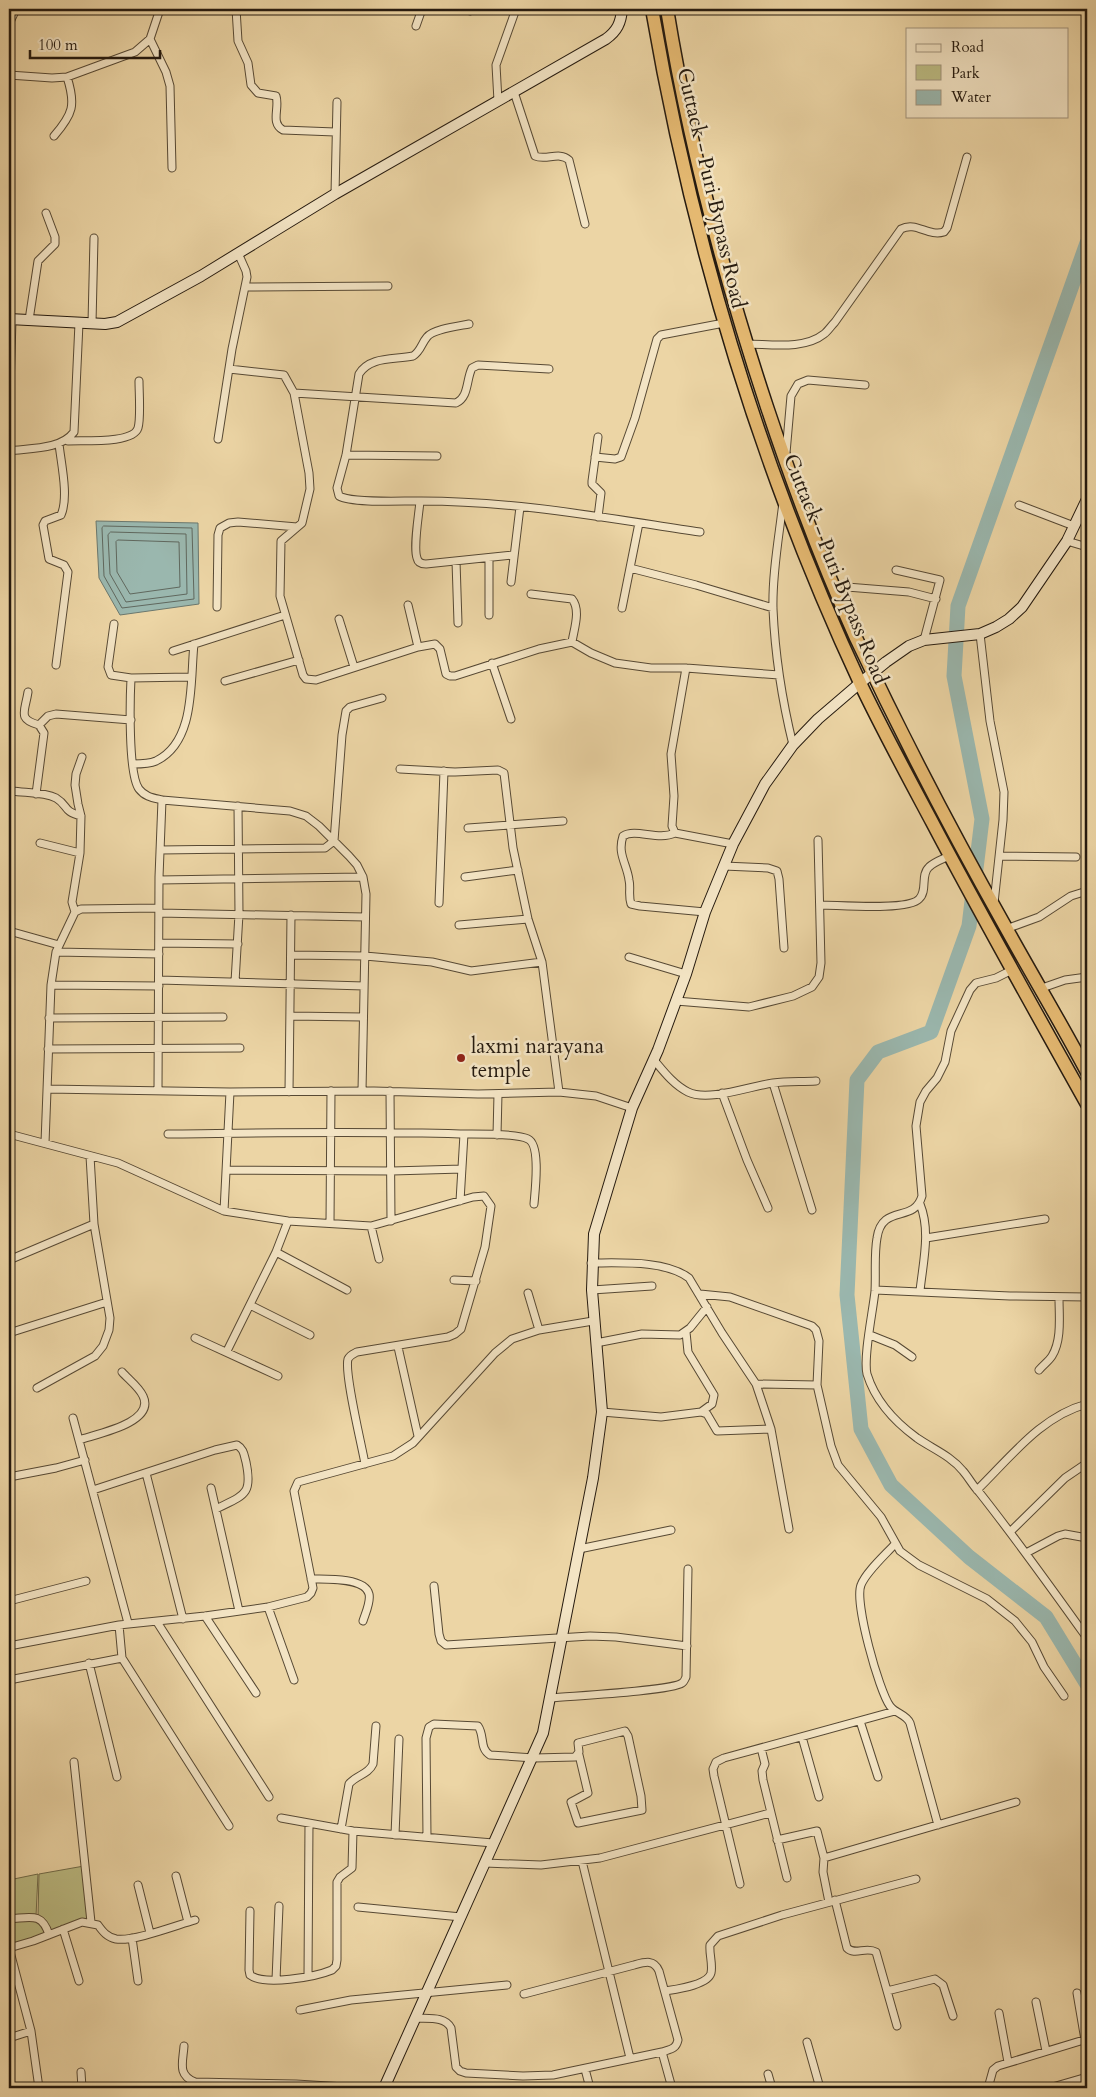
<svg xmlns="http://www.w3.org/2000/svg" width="1096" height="2097" font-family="Cardo,serif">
<rect width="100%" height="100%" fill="#ecd5a5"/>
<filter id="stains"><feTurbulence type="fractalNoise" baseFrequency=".004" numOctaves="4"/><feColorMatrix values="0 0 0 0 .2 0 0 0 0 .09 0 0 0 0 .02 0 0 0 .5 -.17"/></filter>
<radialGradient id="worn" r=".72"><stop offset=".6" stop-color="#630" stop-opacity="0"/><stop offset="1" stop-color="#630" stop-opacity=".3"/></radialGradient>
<path fill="#bcbc83" stroke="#706b49" d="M84,1866L90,1921L49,1934L38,1916L39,1874Z
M38,1874L36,1916L9,1918V1880Z
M37,1919L47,1934L9,1946V1920Z"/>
<path fill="#9ab7ae" stroke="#6b786e" d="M96,521L198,523L199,604L120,615L99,578Z"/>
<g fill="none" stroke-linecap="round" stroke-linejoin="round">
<path stroke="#60685e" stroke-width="1" d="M104,526L192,528L194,599L122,608L104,576L102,528Z
M111,532L186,534L187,594L126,602L110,574L108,535Z
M118,540L179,542L180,587L130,594L117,572L116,542Z"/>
<path stroke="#9ab7ae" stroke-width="15" d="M1087,243L958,606L954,676L982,819L969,926L931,1032L878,1052L857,1080L847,1295L861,1429L891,1485L969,1557L1046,1617L1087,1684"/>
<defs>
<path id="street" d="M236,9L238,41L248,63L251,85L258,93L276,96C280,108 270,123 283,130L335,132
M470,11L471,9
M9,24L16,9
M416,26L422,9
M150,39L166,72L170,86L172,168
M9,75L52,78L67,77L135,52L150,39L160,9
M514,92L535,156C546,161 559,151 569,160L585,224
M498,101L496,65L516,9
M54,136C73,114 76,105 67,77
M335,194L337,102
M245,287L388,286
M29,320L38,261L55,244V237L46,213
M92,323L94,238
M469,324C459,326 433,329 427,337C421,344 421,351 413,356C394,360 370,356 359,374L346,455L337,488L339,496C351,503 398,501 414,501C510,500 606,518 700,532
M747,344C770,344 804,350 824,334C828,331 831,326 835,322L901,229C916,221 928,237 944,232L947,228L967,157
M229,369L284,375L294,393L309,473L310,489L302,523L281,541L280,596L303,675L306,679L316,680L418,647L435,644L440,649L446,674L450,676H455L539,649L572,642L591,653L615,663L651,668H686L779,675
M294,393L456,403C469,397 466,380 472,368L478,365L549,369
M9,425L12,319
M598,437L592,481V484L601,493L598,517
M218,439L232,349L247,277L246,271L238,253
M68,441C83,440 133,444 138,428C141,418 139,393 139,381
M9,451C29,448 61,450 74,432L79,323
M786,453L791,396L798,384L808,380L865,385
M346,455L437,456
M595,457L615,459L621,457L635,418L657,339L661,335L724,323
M420,501C419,514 413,547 417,558C418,563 422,564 426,564L513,555
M783,502C779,537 772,574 773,609C775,655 782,700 793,745
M1019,505L1074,526
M1067,541L1087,547
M456,561L458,623
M630,568L696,585L773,608
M896,570L940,580L924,640
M511,582L520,507
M847,587L909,592L936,599
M531,594L572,599C581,610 574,629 572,642
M408,605L418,647
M217,607L218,535L220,528L229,523L238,522L297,527
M622,608L639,523
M489,615V558
M339,619L354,667
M114,624L108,667L111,675L131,678L190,677
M980,634L990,721L1004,792L1003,820L994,903
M173,651L285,615
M492,663L511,719
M56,665L68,572L64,565L49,559L43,525L45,521L61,515C69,497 61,463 59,444
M686,668L671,754L674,796L672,826L675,833L733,844
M131,678C130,698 128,774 139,789C145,797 154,798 162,800L290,811L306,816L319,826L349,856L357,865L363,877L366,894L362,1091
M225,681L299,660
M28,692C25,712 17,719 39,725L44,733L36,794
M39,725L48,716L56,714L131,720
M133,764C140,764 149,764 156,761C196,742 190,681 194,644
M400,769L455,772L498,770L504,773L513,848L528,919L542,962L559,1092
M9,792L12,791C26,793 44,792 56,798C69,806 62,811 81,816
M468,828L563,821
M675,833C658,841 636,828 623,836C617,854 627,864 629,880C631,888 628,895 631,904L640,906L705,912
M40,843L80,853
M160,850L325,848L334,841L342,735L346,711L350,707L382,698
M1000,856L1076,857
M724,866L768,868L777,871L779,879L784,948
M465,877L518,870
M159,880L363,877
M439,903L444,771
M821,905C839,905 908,911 919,899C928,891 920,875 929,867C934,862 943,859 949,856
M75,912L72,902L80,853L81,816L78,804L75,785L76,774L82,757
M159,913L365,917
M459,925L528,919
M1006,929L1039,917L1071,896L1087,891
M9,931L59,945
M159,943L238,944
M56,952L159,954
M291,955L365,956L432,962L471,971L542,962
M629,957L686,974
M1012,970L996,978L976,983L970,990L951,1031L945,1062L937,1078L926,1091L920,1102L916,1126L922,1196C914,1224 882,1203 877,1238C874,1255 876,1274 875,1291C873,1311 863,1357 867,1374C875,1400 895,1422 917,1438C933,1449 951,1456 963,1471C969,1478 973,1486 979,1492C1017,1540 1052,1589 1087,1638
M159,980L364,986
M235,982L239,914L238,806
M51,985L159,986
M1042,988L1065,980L1087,977
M676,1001L749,1007L793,996L812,987L819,977L821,963L818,840
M290,1016L363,1017
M49,1018L223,1017
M48,1049L240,1048
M654,1060C664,1072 674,1085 688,1092C708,1102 751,1086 773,1083C787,1081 802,1082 816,1081
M773,1083L812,1210
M47,1089L230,1092L374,1091L478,1094L559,1092L596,1096L632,1108
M158,1091L159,877L162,800
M390,1091L391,1221
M289,1092L291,915
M722,1093L747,1160L768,1208
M9,1134L118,1163L224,1211L288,1221L371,1226L473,1197L484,1196L491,1206L485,1247L461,1329L455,1334L448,1337L357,1352C353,1354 350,1355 348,1359C344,1373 362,1446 365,1464
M168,1134C265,1133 363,1131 460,1134C475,1134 516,1133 528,1139C541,1145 535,1191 534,1204
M497,1135L498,1094
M45,1143L51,985L56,952L75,912L81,909L159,908
M226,1170L392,1171L462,1169
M460,1201L464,1134
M920,1204C931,1231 923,1262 920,1291
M224,1211L230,1092
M330,1223L331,1091
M371,1226L379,1259
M926,1238L1045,1219
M276,1252L347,1290
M9,1260L94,1224
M591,1263C619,1263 666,1260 689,1278L722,1333L756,1384L771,1429L789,1529
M454,1280L476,1281
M592,1290L652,1286
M875,1290L1010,1296L1087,1297
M528,1293L539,1330
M700,1294L730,1297L812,1326L816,1330L819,1341L817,1385L831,1446L838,1465L881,1517L900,1551L919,1565L987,1599L1015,1621L1032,1642L1044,1667L1064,1696
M250,1305L310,1335
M686,1332L688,1352L714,1395L712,1404L701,1412
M9,1333L107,1302
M870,1335L895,1345L912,1357
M195,1338L278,1376
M596,1343L642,1334L680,1335L690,1328L707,1307
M398,1347L418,1436
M227,1351L276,1252L288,1221
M1039,1370C1043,1365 1049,1361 1052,1356C1062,1340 1059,1316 1059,1298
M756,1384L817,1385
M37,1388L95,1356L103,1346L109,1330L110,1318L94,1224L90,1156
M602,1412L661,1417L701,1412L707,1414L717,1431L771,1429
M73,1418L128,1623
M79,1440C96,1434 156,1423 143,1396C139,1387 128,1379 122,1372
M146,1473L183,1619
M9,1477L56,1468L85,1460
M211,1488L239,1611
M93,1490L215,1450L237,1445C244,1449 244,1455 246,1462C253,1495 244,1495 216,1509
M977,1490C1010,1458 1041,1416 1087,1404
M1010,1532L1065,1478L1087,1463
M895,1544C885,1555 866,1572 861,1585C854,1602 879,1691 890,1706C896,1714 906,1714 910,1723L938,1825
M579,1549L671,1530
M1026,1553L1058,1536L1065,1534L1087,1538
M311,1579C325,1579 365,1577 369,1594C371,1602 365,1614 363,1621
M434,1586L439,1634L441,1641L446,1645L590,1636L616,1637L687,1646
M9,1601L86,1581
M268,1607L294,1680
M205,1616L256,1693
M157,1622L269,1797
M119,1625L122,1658L229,1826
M9,1646L119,1625L205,1616L268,1607L307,1597L311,1593L313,1588L294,1491L298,1482L393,1456L413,1443L495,1353L512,1339L539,1330L593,1321
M89,1663L117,1777
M9,1680L122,1658
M551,1698C571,1696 671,1691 682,1683C684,1682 685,1679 686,1677L688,1569
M860,1721L878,1777
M802,1737L819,1797
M761,1748L765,1764L762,1771L763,1780L787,1878
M74,1762L91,1922
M281,1818L353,1831L493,1843
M341,1829L349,1784C356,1775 368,1775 373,1764L376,1726
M395,1835L399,1739
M427,1837L426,1738L429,1727L434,1724L478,1726C485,1736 479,1748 490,1755L534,1758L575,1757L579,1752L578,1743L625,1731L628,1736L641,1796L642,1810L578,1823L571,1802L588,1793L579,1755
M777,1840L817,1831L824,1858
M582,1861L630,2058
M485,1863L541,1865L600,1858L770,1813
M176,1876L188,1922
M740,1884L714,1776L713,1769L716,1762L724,1758L895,1711
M138,1885L150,1933
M835,1900L847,1948C855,1956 866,1946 876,1952L897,2026
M829,1902L823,1872L824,1858L1016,1802
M358,1907L461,1917
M250,1911L249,1970L250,1975C264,1986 315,1977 332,1970L336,1966L337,1960V1882L340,1877L352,1868L353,1831
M9,1919C29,1918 42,1911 49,1935
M63,1929L79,1981
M132,1938L138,1981
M9,1948L33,1941L82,1922L98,1925C103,1932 107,1937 116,1939C133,1942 177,1925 195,1920
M9,1948L31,2031L39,2088
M308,1976L309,1823
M276,1980L279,1906
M665,1991C677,1989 708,1985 711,1973C713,1964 709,1954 710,1945L718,1936L782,1915L916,1879
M887,1991L935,1979L943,1985L953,2016
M1077,1993L1085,2040
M1036,2002L1046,2051
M300,2010L351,2000L507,1985
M999,2013L1008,2062
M415,2018C428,2019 445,2016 451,2028L456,2067L460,2071L466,2073L523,2076L553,2075L662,2052C671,2049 676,2049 678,2040L659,1971C654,1959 645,1962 634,1965L524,1994
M9,2038L31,2031
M807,2042L820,2088
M184,2046C183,2062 177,2075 195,2082L296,2084L361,2088
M662,2052L672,2088
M585,2069L590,2088
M81,2072L82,2088
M768,2074L772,2088
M988,2088L993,2070L998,2066L1087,2039
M1049,2088L1087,2077"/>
<path id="secondary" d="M9,319L105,324L117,322L201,276L335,194L606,39C617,31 621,23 622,9
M384,2088L543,1733L593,1478L602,1412L592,1290L594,1234L632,1108L658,1050L686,974L705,912L733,844L765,784L793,745L818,719L860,683L886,662L909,646L924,640L980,634L996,627L1009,619L1022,607L1067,541L1087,499"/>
<path id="highway" d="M652,9C692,241 761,471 861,685C883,731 908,777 932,822C982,917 1035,1011 1087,1104
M667,9C689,144 724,277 767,407C793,485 822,563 856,638C902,736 952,832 1005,926C1032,975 1061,1023 1087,1072"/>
</defs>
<use href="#street" stroke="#574934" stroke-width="9"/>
<use href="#secondary" stroke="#251a0f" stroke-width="12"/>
<use href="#highway" stroke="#251a0f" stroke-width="15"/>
<use href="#street" stroke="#f3e4c4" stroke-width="7"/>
<use href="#secondary" stroke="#f3e4c4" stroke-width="10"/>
<use href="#highway" stroke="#e6ba72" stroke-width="12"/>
</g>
<circle fill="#8f2418" stroke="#f3e4c4" stroke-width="2" cx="461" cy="1058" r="5"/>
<g text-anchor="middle" stroke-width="5" stroke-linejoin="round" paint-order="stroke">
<g font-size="21" fill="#251a0f" stroke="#f3e4c4">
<text transform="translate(712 188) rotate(77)" y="7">Cuttack - Puri Bypass Road</text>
<text transform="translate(836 569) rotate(68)" y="7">Cuttack - Puri Bypass Road</text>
</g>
<g font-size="21" fill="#251a0f" stroke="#f3e4c4" text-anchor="start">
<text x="471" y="1053">laxmi narayana<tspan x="471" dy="24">temple</tspan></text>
</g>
</g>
<rect width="1096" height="2097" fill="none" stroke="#ecd5a5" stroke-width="30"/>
<rect x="10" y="10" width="1076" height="2077" fill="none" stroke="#251a0f" stroke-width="2.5"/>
<rect x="15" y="15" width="1066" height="2067" fill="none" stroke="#251a0f"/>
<rect x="906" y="28" width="162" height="90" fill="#f3e4c4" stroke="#a1937c"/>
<rect x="916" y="44" width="25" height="8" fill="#f3e4c4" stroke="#a1937c"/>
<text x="951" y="52" font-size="15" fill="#251a0f">Road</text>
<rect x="916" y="65" width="25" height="15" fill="#bcbc83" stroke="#a1937c"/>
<text x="951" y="78" font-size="15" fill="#251a0f">Park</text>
<rect x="916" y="90" width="25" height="15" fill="#9ab7ae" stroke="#a1937c"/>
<text x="951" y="102" font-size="15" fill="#251a0f">Water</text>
<path d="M30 50v8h130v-8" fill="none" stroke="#251a0f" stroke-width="2.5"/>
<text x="38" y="50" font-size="15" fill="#251a0f" stroke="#f3e4c4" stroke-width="4" paint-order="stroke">100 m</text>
<rect width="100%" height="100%" filter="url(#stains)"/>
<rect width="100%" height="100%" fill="url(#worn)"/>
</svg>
